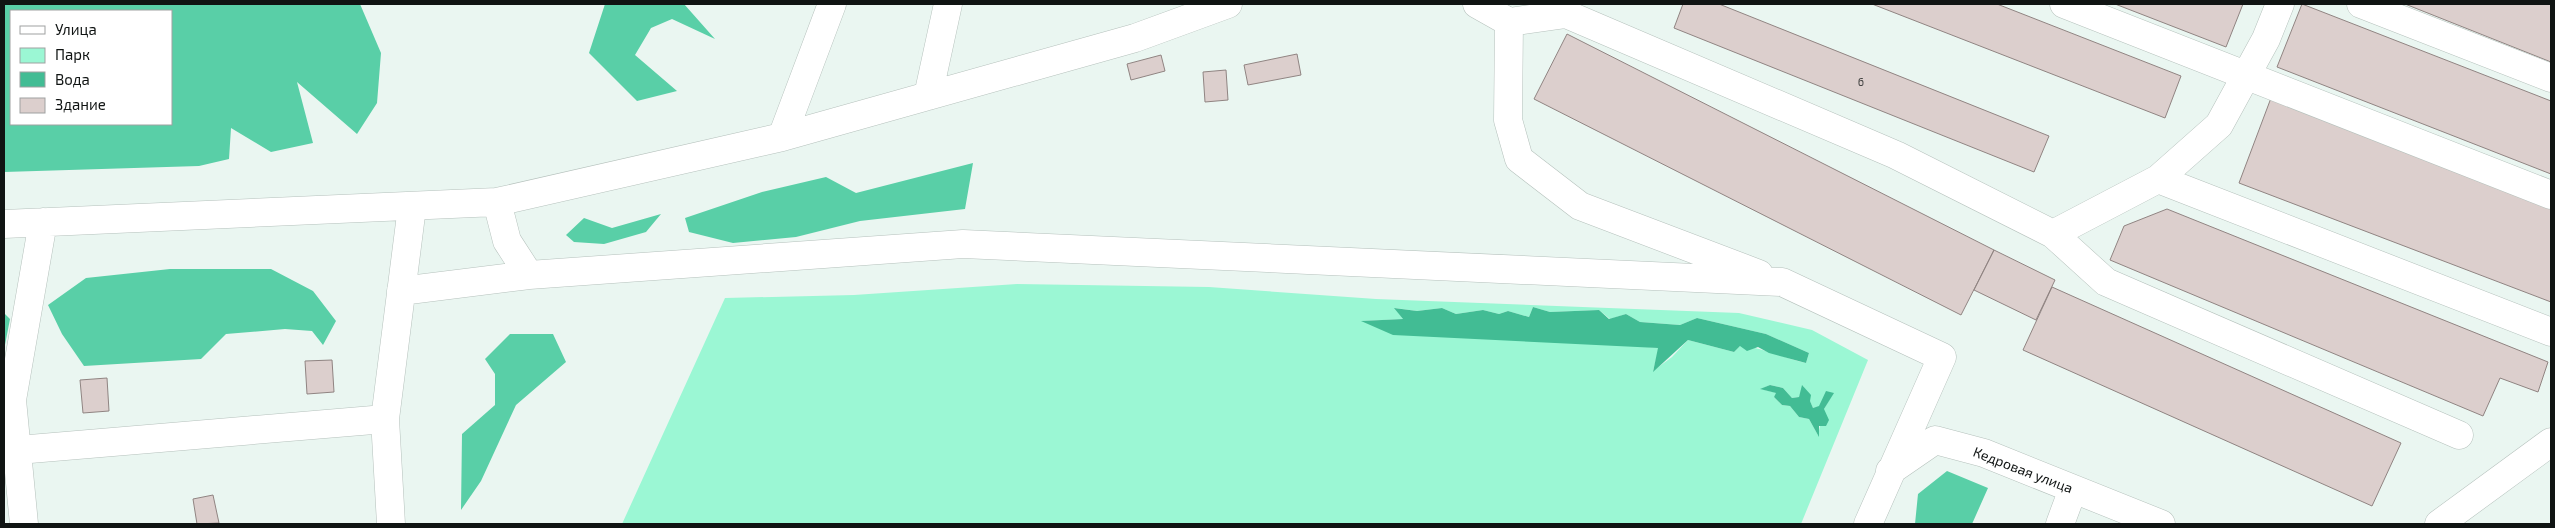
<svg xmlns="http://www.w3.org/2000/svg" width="2555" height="528" font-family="'Exo 2',sans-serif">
<rect width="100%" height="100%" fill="#eaf6f1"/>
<path fill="#9bf7d4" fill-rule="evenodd" d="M1017,284L1209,287L1376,299L1739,313L1812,330L1868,360L1801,524H622L725,298L854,295ZM1533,307L1550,312L1599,310L1610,319L1626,314L1640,322L1680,325L1697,318L1766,334L1809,353L1806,363C1783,358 1762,347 1740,346L1734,352L1688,340L1672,357L1653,371L1659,348L1362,321L1403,319L1395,308L1417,311L1442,308L1456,314L1483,310L1499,314L1508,311L1529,317ZM1770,385L1783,388L1792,398L1799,397L1803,386L1813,408L1819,407L1833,393L1824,409L1818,435L1809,419L1799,417L1790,406L1782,405L1774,397L1777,393L1761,389Z"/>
<path fill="#59cfa7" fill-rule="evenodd" d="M4,4H360L381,53L377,103L357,134L297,82L313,143L271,152L231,128L229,159L199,166L4,172ZM171,11V124H11V11Z
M605,4H684L715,39L672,19L651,28L635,55L677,91L637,101L589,53Z
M973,163L965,209L860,221L796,237L733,243L689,232L685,218L762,192L826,177L856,193Z
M661,214L646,232L604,244L574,242L566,235L584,218L612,228Z
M170,269H271L313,291L336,321L323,345L312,331L285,329L226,334L201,359L84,366L62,334L48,305L86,278Z
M4,313L10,319L4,350Z
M510,334H553L566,362L516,405L481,481L461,510L462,434L495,405V374L485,359Z
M1947,471L1988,488L1972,524H1915L1918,494Z"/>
<path fill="#42bc94" d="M1533,307L1550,312L1599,310L1609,319L1626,314L1640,322L1680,325L1697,318L1766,334L1809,353L1806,363L1769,353L1758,347L1747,351L1740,346L1734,352L1688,340L1653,372L1658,348L1393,335L1361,321L1403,319L1394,308L1417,311L1442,308L1456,314L1483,310L1499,314L1508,311L1529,317Z
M1770,385L1783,388L1792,398L1799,397L1802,385L1811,395L1810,401L1813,408L1819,406L1826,391L1834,393L1824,409L1829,420L1826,426H1819V437L1809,419L1799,417L1790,406L1782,405L1774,397L1776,393L1760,389Z"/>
<path fill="#dccfcd" stroke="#908482" d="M1683,4H1719L2049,136L2034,172L1674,28Z
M1872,4H1997L2181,76L2165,118Z
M2115,4H2243L2226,47Z
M2302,4L2551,101V174L2277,67Z
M2405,4H2551V62Z
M1567,34L1994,250L1961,315L1534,99Z
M1297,54L1301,75L1248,85L1244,65Z
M1161,55L1165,71L1131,80L1127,64Z
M1226,70L1228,100L1205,102L1203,72Z
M2271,98L2551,205V302L2239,183Z
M2167,209L2548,362L2538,392L2500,378L2483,416L2110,260L2124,226Z
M1994,250L2055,280L2036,320L1974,290Z
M2052,287L2401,443L2372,506L2023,350Z
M332,360L334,392L307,394L305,361Z
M107,378L109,411L83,413L80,380Z
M213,495L219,523L197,524L193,499Z"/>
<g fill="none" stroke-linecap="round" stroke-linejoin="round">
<defs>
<path id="minor" d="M1477,4L1509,22L1566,14L1896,155L2053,234L2106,282L2459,435
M2064,4L2551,195
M2361,4L2551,78
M1509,22L1508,120L1519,159L1580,206L1759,274
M928,96L948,4
M782,137L832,4
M2158,179L2551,332
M497,202L507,241L529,275L963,244L1782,282L1942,357L1868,524
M4,224L497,202L782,137L1135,38L1228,4
M2053,234L2158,179L2219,125L2266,39L2280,4
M401,291L529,275
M18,450L385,419
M1890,471L1935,440L1984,453L2161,524
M24,524L12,400L43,222
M391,524L385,419L412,207
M2060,524L2073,489
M2439,524L2551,442"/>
</defs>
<use href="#minor" stroke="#b5c1bc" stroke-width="29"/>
<use href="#minor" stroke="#fff" stroke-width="28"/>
</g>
<g text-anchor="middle" stroke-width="4.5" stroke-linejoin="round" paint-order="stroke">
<g font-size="11" fill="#434342">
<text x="1861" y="86">6</text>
</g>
<g font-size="14" fill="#101413" stroke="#fff">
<text transform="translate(2023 470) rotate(21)" y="5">Кедровая улица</text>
</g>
</g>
<rect width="2555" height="528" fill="none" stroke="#101413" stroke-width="10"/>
<rect x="10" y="10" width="162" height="115" fill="#ffffff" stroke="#9fa1a1"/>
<rect x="20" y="26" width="25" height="8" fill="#ffffff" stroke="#9fa1a1"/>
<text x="55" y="35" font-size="15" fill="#101413">Улица</text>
<rect x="20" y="48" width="25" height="15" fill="#9bf7d4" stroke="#9fa1a1"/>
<text x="55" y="60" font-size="15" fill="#101413">Парк</text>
<rect x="20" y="72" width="25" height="15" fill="#42bc94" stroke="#9fa1a1"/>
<text x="55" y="85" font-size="15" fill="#101413">Вода</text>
<rect x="20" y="98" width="25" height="15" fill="#dccfcd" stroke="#9fa1a1"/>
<text x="55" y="110" font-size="15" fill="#101413">Здание</text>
</svg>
